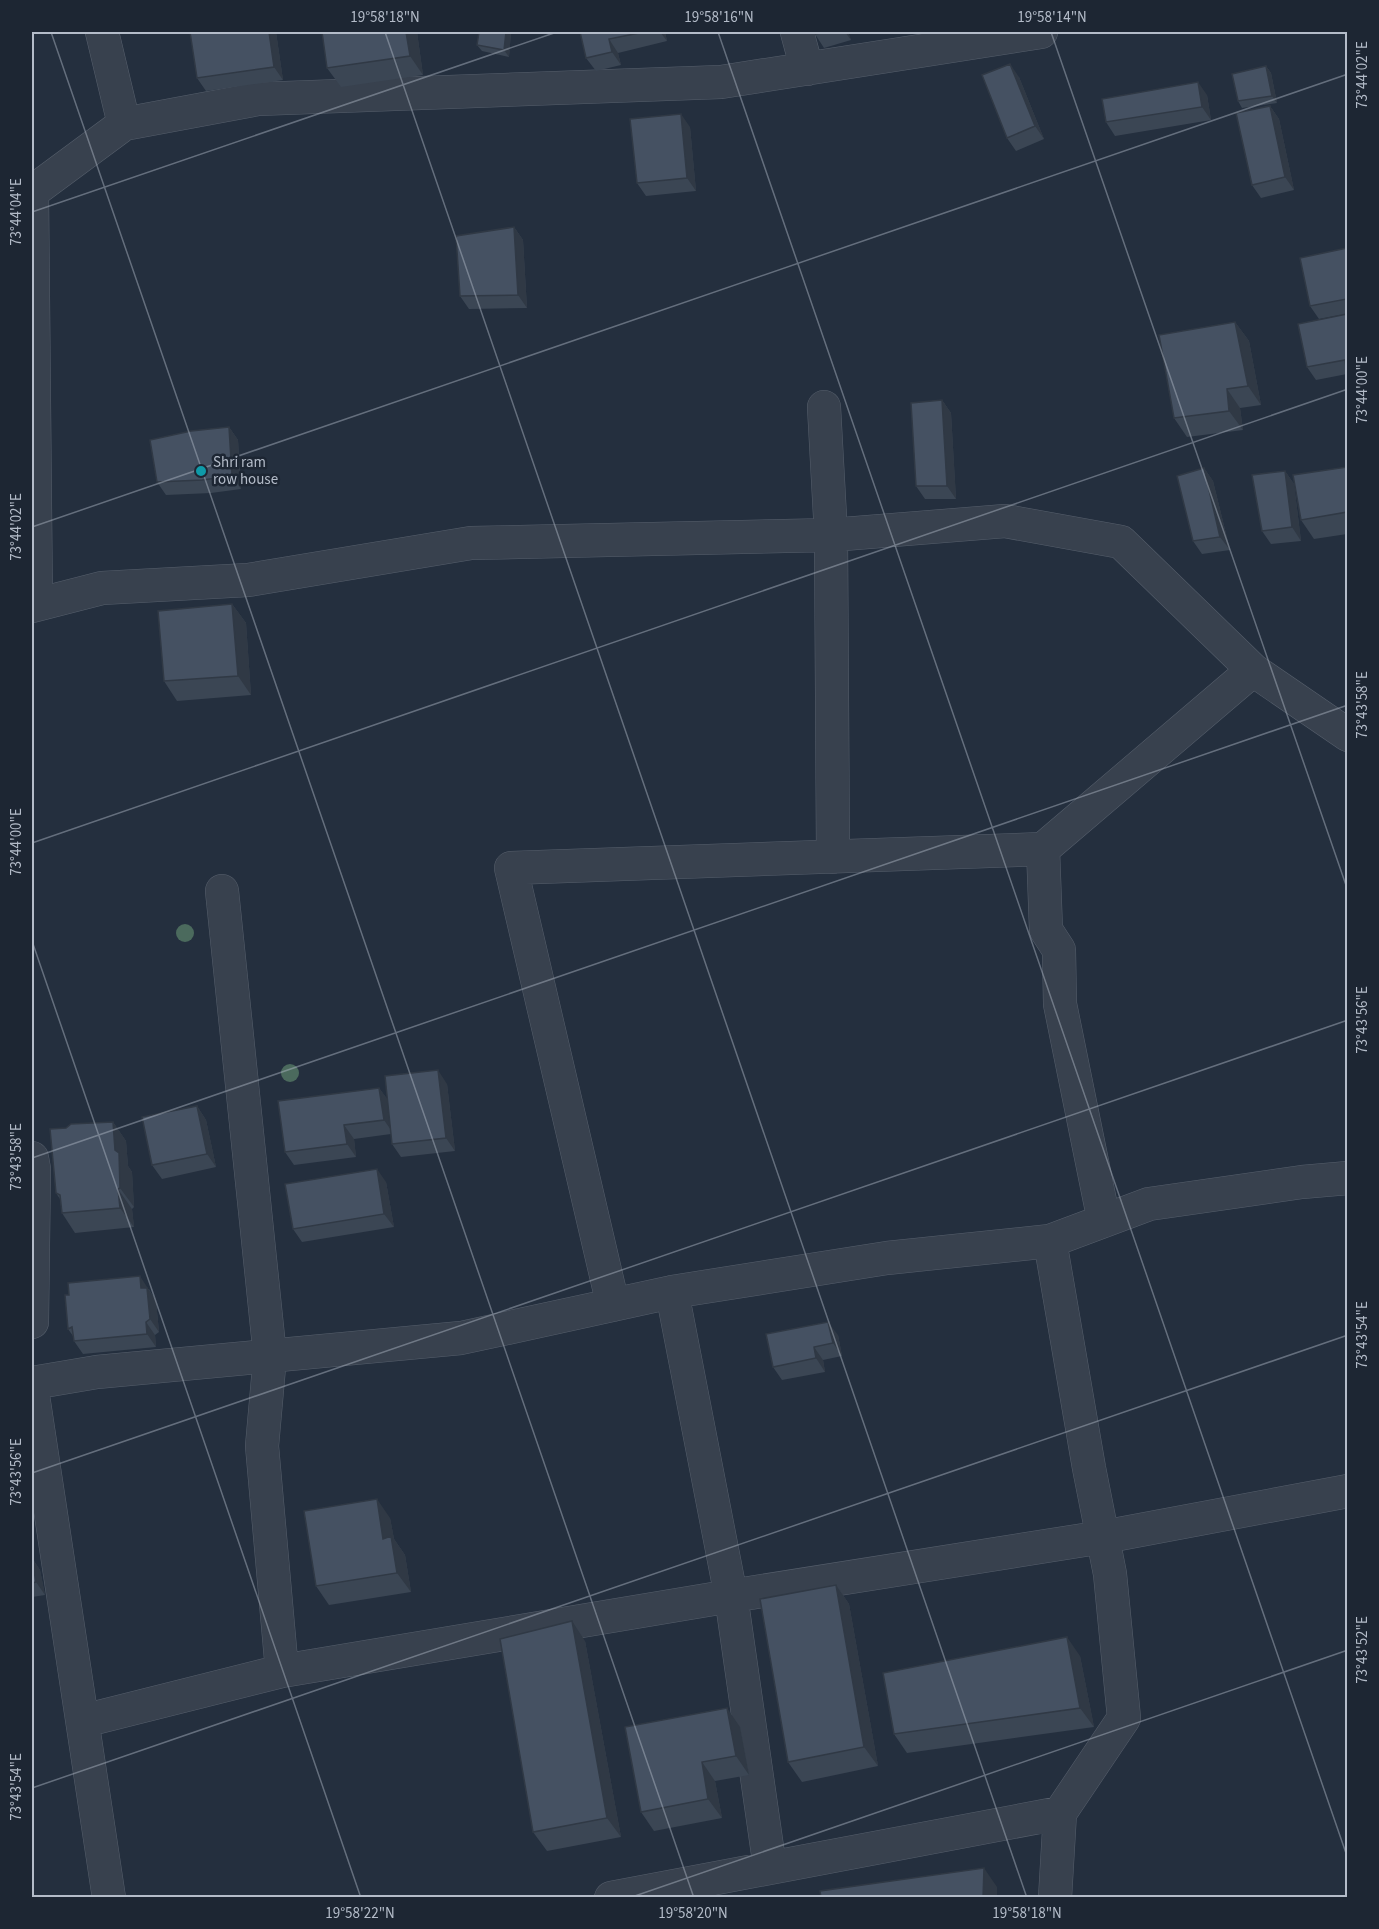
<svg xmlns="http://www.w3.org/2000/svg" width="1379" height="1929" font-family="'Source Sans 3',sans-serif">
<rect width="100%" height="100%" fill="#242f3e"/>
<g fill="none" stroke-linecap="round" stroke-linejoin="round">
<defs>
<path id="minor" d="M102,32L124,124
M797,32L807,69
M32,192L124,124L258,99L721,82L1041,32
M32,192L36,605
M824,407L831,535L833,857
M32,606L102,588L248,580L471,543L831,535L1005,521L1121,542L1253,670L1348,735
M1043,849L1046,930L1059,950L1060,1004L1104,1221
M222,891L270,1356L262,1446L282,1671
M32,1158L34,1169L32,1322
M1050,1241L1149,1204L1302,1182L1348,1178
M672,1292L731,1596L770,1868
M613,1305L511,868L1043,849L1253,670
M32,1383L97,1372L461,1338L672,1292L887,1258L1050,1241L1089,1468L1110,1574L1124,1718L1060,1813L1055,1898
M32,1389L109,1898
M83,1721L282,1671L731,1596L1103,1537L1348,1491
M611,1898L1060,1813"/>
</defs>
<use href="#minor" stroke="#565f6c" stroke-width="34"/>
<use href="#minor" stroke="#38414e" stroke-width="33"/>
</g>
<g fill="#4b6a5d">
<circle cx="185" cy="933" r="9"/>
<circle cx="290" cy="1073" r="9"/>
</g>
<path fill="#3b4654" d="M276,32L283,80L206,91L197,78Z
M417,32L423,75L341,87L327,68Z
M511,32L509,57L482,51L477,45Z
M580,32H665L667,41L618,53L621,65L596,71L586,58Z
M814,32H848L851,40L824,48L815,34Z
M1266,66L1271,73L1277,103L1242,108L1238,101Z
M1019,77L1044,139L1016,151L1007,138Z
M1207,95L1211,120L1115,136L1106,122Z
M1270,106L1279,119L1294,190L1261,198L1252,185Z
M690,127L696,191L646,196L637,183Z
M514,227L523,240L527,308L469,309L460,296Z
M1347,248V374L1316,380L1307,367L1340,315L1319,319L1310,306Z
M1235,322L1249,341L1261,405L1240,408L1243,430L1187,437L1174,418Z
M942,400L951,413L956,499H925L916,486Z
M229,427L238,440L241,489L211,493L166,495L157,482Z
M1347,467V534L1314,539L1301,520Z
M1204,468L1213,481L1230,550L1202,554L1193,541Z
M1285,471L1294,484L1301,541L1271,544L1262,531Z
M232,604L246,623L251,695L177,701L164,681Z
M447,1084L455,1151L401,1157L392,1144L391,1134L354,1139L356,1157L294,1165L285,1152L379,1088L387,1099Z
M197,1106L206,1120L216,1167L162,1179L152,1165Z
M113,1122L126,1141L128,1166L132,1172L134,1207L132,1209L134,1227L75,1233L62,1213L60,1199L56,1193Z
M386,1182L394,1227L302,1242L293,1229Z
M149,1289L150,1291L156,1301L159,1332L155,1335L156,1347L83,1354L74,1341L73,1336L68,1329Z
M838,1335L842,1356L823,1360L825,1372L782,1380L773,1367Z
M390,1518L394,1539L405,1555L411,1592L329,1605L316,1586Z
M32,1558L40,1570L45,1595L32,1597Z
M836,1585L849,1604L878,1766L802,1782L788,1762Z
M585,1641L621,1837L547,1851L533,1832Z
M1080,1656L1094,1727L907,1753L894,1734Z
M740,1727L749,1775L715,1781L722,1818L654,1831L641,1812Z"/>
<path fill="#303945" d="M269,32H276L283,80L274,67Z
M406,32H417L423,75L410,56Z
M506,32H511L509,57L504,50Z
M660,32H665L667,41Z
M845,32H848L851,40Z
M609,39L618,53L621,65L612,52Z
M1010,64L1019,77L1044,139L1035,126Z
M1266,66L1271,73L1277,103L1272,96Z
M1198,82L1207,95L1211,120L1202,107Z
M1270,106L1279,119L1294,190L1285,177Z
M681,114L690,127L696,191L687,178Z
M514,227L523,240L527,308L518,295Z
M1235,322L1249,341L1261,405L1248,386Z
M1227,389L1240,408L1243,430L1229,411Z
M942,400L951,413L956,499L947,486Z
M229,427L238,440L241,489L232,476Z
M1204,468L1213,481L1230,550L1220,537Z
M1285,471L1294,484L1301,541L1292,527Z
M232,604L246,623L251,695L238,676Z
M438,1070L447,1084L455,1151L446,1138Z
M379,1088L389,1101L393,1133L384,1120Z
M197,1106L206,1120L216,1167L207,1154Z
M113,1122L126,1141L128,1166L132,1172L134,1207L120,1188L115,1150Z
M344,1125L354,1139L356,1157L347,1144Z
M377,1169L386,1182L394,1227L384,1214Z
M118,1189L132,1209L134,1227L120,1208Z
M140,1276L156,1301L159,1332L150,1319L141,1288Z
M146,1322L155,1335L156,1347L147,1334Z
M828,1322L838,1335L842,1356L833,1343Z
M814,1347L823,1360L825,1372L816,1358Z
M377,1499L390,1518L394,1539L405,1555L411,1592L397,1573L383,1539Z
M32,1558L40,1570L45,1595L36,1582Z
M836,1585L849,1604L878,1766L864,1747Z
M572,1621L585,1641L621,1837L607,1818Z
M1067,1637L1080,1656L1094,1727L1080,1708Z
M727,1708L740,1727L749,1775L736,1756Z
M702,1762L715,1781L722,1818L708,1799Z
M984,1868L997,1887V1898H983Z"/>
<path fill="#455162" stroke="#303945" stroke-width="1.5" d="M190,32H269L274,67L197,78Z
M322,32H406L410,56L327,68Z
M479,32H506L504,50L477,45Z
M580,32H644L609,39L612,52L586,58Z
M814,32H826L815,34Z
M1010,64L1035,126L1007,138L982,75Z
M1266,66L1272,96L1238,101L1232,74Z
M1198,82L1202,107L1106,122L1102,99Z
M1270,106L1285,177L1252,185L1236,113Z
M681,114L687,178L637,183L630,119Z
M514,227L518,295L460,296L456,236Z
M1347,248V299L1310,306L1300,258Z
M1347,314V374L1345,360L1307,367L1298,324Z
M1235,322L1248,386L1227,389L1229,411L1174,418L1159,335Z
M942,400L947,486H916L911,403Z
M229,427L232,476L202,480L157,482L150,440L191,431Z
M1347,467V512L1301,520L1293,475Z
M1204,468L1220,537L1193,541L1177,476Z
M1285,471L1292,527L1262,531L1252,475Z
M232,604L238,676L164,681L158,611Z
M438,1070L446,1138L392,1144L385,1076Z
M379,1088L384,1120L344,1125L347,1144L285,1152L278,1101Z
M197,1106L207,1154L152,1165L142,1117Z
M113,1122L115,1150L119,1153L120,1188L118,1189L120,1208L62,1213L60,1195L56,1193L50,1129L66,1128L71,1124Z
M377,1169L384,1214L293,1229L285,1184Z
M140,1276L141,1288H147L150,1319L146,1322L147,1334L74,1341L72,1327L68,1329L65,1295H69L68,1283Z
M828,1322L833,1343L814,1347L816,1358L773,1367L766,1334Z
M377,1499L383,1539L391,1536L397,1573L316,1586L304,1511Z
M32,1559L36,1582L32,1583Z
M836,1585L864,1747L788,1762L760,1599Z
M572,1621L607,1818L533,1832L500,1639Z
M1067,1637L1080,1708L894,1734L883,1673Z
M727,1708L736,1756L702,1762L708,1799L641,1812L625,1727Z
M984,1868L983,1898H821L820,1891Z"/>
<path fill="none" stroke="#b4bcc9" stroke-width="1.5" stroke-opacity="0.45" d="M51,32L694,1898M385,32L1027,1898M718,32L1348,1859M1051,32L1348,891M32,212L557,32M32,527L1348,74M32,843L1348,389M32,941L361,1898M32,1158L1348,705M32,1473L1348,1020M32,1788L1348,1335M629,1898L1348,1650"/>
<circle fill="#0f9aa8" stroke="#1d2633" stroke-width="2" cx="201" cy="471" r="6"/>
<g text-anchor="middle" stroke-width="5" stroke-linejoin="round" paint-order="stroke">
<g font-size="15" fill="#b4bcc9" stroke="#1d2633" text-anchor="start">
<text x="213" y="467">Shri ram<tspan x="213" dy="17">row house</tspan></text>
</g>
</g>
<rect width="1379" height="1929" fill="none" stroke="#1d2633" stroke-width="66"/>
<rect x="33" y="33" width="1313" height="1863" fill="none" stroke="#b4bcc9" stroke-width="2"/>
<g font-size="15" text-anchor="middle" fill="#b4bcc9">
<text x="385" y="22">19°58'18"N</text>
<text x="719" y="22">19°58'16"N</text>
<text x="1052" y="22">19°58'14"N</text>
<text transform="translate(1362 75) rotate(-90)" y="5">73°44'02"E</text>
<text transform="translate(16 212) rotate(-90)" y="5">73°44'04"E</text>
<text transform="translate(1362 390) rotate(-90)" y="5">73°44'00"E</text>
<text transform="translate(16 527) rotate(-90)" y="5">73°44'02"E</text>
<text transform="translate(1362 705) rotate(-90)" y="5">73°43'58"E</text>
<text transform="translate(16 842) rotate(-90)" y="5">73°44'00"E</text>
<text transform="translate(1362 1020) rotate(-90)" y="5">73°43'56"E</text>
<text transform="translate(16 1157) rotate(-90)" y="5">73°43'58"E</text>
<text transform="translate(1362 1335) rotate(-90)" y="5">73°43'54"E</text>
<text transform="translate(16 1472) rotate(-90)" y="5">73°43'56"E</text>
<text transform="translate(1362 1650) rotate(-90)" y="5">73°43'52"E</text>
<text transform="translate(16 1787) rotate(-90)" y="5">73°43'54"E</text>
<text x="360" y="1918">19°58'22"N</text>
<text x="693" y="1918">19°58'20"N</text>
<text x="1027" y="1918">19°58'18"N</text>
</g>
</svg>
